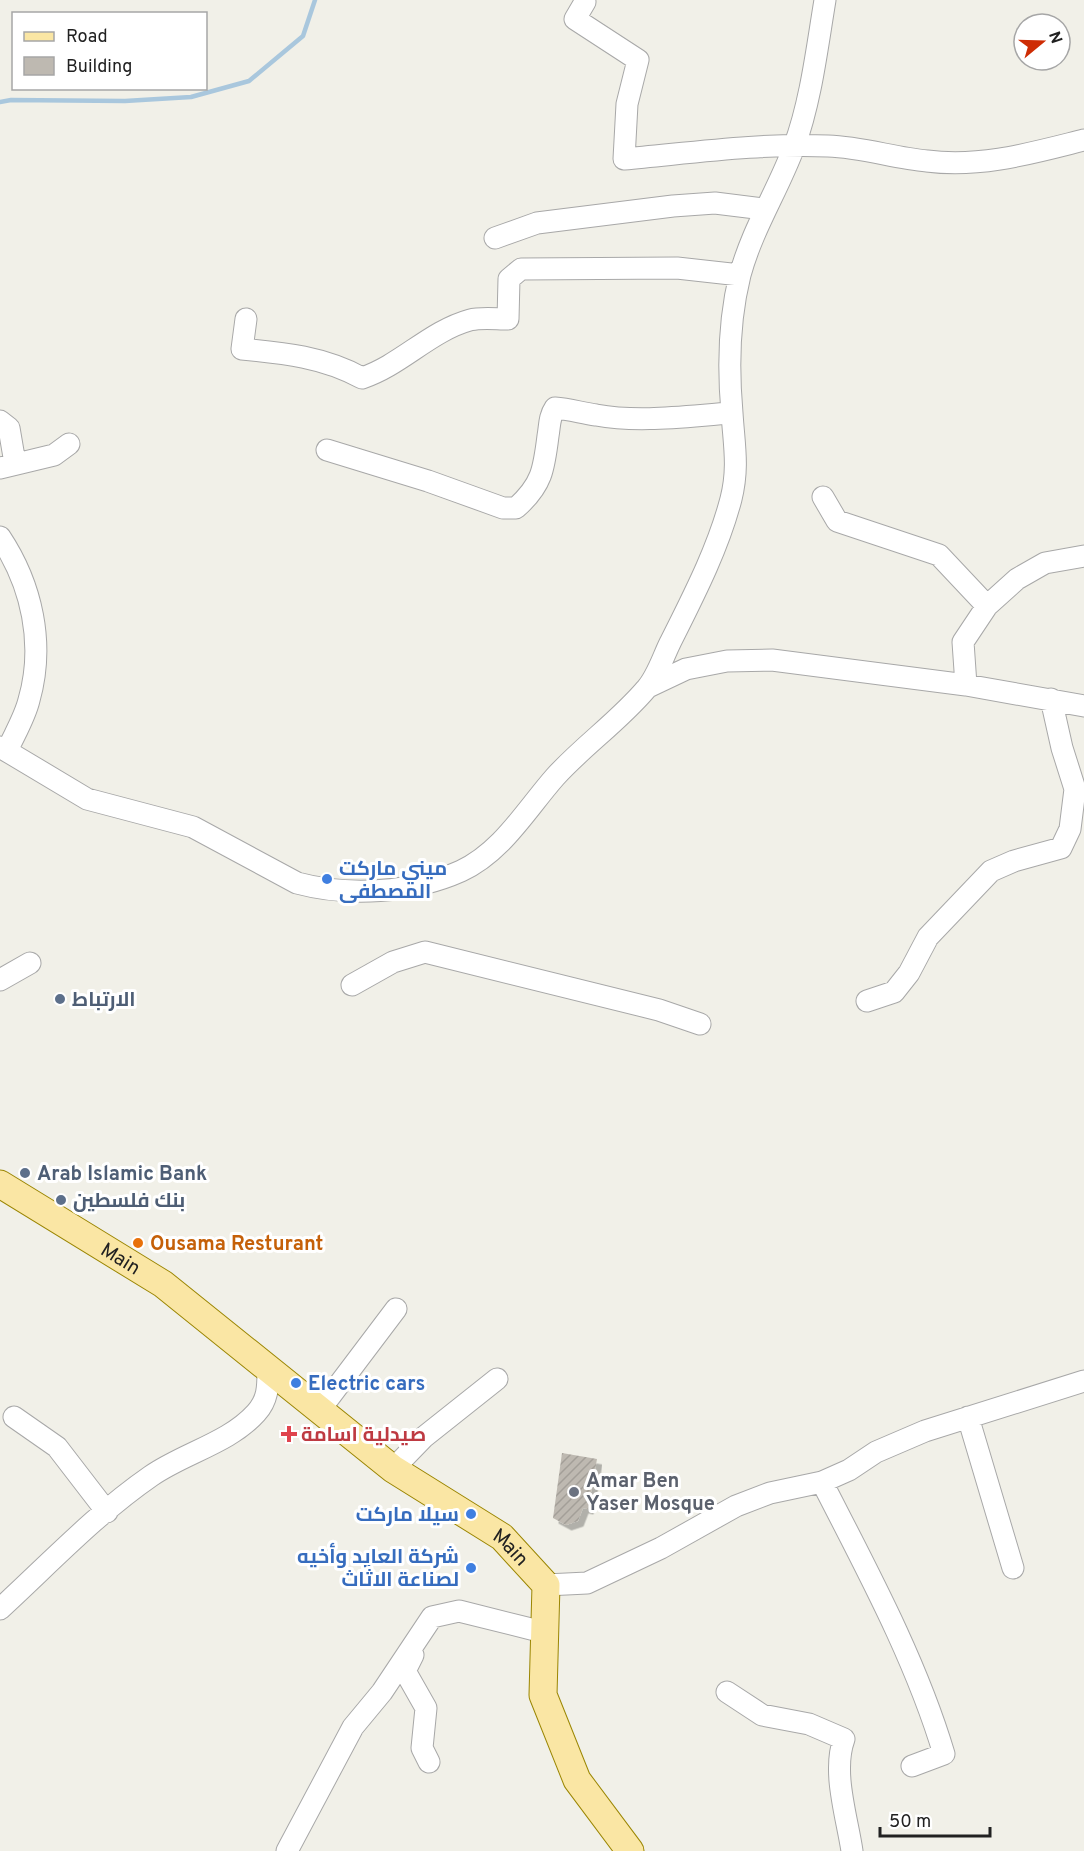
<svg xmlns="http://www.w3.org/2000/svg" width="1084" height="1851" font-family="Overpass,Cairo,sans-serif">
<defs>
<pattern id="building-hatch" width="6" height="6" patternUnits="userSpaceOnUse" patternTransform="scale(1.5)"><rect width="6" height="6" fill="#beb9b1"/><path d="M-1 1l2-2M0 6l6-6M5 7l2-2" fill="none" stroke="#a39f98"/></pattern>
<filter id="shadow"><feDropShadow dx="5.5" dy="5.5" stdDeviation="0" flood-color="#0004"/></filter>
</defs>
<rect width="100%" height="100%" fill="#f1f0e8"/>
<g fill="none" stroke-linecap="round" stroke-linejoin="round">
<path stroke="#a9c7dd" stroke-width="4.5" d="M0,102L11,100L125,101L191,97L249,81L303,36L315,0"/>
</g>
<path fill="url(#building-hatch)" filter="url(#shadow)" d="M562,1453L597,1459L588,1509L583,1508L578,1521L566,1525L553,1518Z"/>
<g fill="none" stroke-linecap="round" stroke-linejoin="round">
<defs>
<path id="minor" d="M585,2L575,19L638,60L627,104L624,159C691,153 760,143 828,146C862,147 894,158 927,161C981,168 1032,153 1084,140
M495,238L537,223L673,206L715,203L764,209
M246,319L242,349C284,353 324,357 362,378C401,365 430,331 470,320C481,317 496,319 508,319L509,279L521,269L677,268L740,275
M0,421L9,428L15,463
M327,450L428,481L503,508H516C542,485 544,469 548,436C550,425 549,417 555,408C569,409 582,413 596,415C640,423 687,416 732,413
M0,468L54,455L69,444
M823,497L837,521L939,555L987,606
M0,537C32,585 45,644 29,700C25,717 14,735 7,751
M966,685L963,642L987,606L1017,579L1045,563L1084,556
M648,687L686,669L727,661L772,660L966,685L1084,706
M0,747L87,799L193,827L297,883C349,897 412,893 461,871C502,852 526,810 555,777C583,746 619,721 646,689C657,677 663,657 670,643C693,597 718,549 731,499C739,467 734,445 732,413C728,368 729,319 740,275C752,230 778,190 794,147C811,101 817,48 825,0
M0,980L30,963
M352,985L393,962L425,952L659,1010L700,1024
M867,1001L894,992L909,973L928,937L991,871L1014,861L1061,848L1070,829L1075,789L1062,748L1051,699
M319,1411L396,1309
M14,1417L57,1447L107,1512
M968,1417L1013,1568
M393,1469L424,1437L497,1379
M822,1482C867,1570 916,1660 944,1754L912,1766
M546,1585L587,1583L661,1548L736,1506L770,1493L822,1482L849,1470L876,1452L925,1431L1084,1381
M0,1609C49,1564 96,1514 151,1476C184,1453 229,1443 256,1413C268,1400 268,1387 268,1370
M413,1655L405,1671L426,1708L422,1748L429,1762
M727,1692L762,1715L809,1724L844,1739C832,1772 847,1817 852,1851
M287,1851L353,1727L382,1692L432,1617L459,1611L543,1632"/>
<g id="major">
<path id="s1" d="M0,1184L163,1284L393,1469L502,1537L546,1585L543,1695L577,1780L630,1851"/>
</g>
</defs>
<use href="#minor" stroke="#a8a8a8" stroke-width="23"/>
<use href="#major" stroke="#9b8603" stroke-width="29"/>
<use href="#minor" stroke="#fff" stroke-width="21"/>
<use href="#major" stroke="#fae6a4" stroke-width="27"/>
</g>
<g fill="#3f7fe0" stroke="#fff" stroke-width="2">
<circle cx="327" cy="879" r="6"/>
<circle cx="296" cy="1383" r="6"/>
<circle cx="471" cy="1514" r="6"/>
<circle cx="471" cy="1568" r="6"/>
</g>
<g fill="#5c6f8a" stroke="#fff" stroke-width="2">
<circle cx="60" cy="999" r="6"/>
<circle cx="25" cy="1173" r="6"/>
<circle cx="61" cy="1200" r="6"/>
</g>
<circle fill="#e8710a" stroke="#fff" stroke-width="2" cx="138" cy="1243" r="6"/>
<path fill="#e0444e" stroke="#fff" stroke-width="2" d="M286 1425h6v6h6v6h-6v6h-6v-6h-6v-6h6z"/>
<circle fill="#6b7280" stroke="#fff" stroke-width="2" cx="574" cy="1492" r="6"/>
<g text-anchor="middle" stroke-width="6" stroke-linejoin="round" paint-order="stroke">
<g font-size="20" font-weight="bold" fill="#366cbe" stroke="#fff" text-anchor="start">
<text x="339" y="875">ميني ماركت<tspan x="339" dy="23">المصطفى</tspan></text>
<text x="308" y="1390">Electric cars</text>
<text x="459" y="1521" text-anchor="end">سيلا ماركت</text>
<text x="459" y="1563" text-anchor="end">شركة العايد وأخيه<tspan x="459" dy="23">لصناعة الاثاث</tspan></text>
</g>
<g font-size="20" font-weight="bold" fill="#4e5e75" stroke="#fff" text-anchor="start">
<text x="72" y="1006">الارتباط</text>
<text x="37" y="1180">Arab Islamic Bank</text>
<text x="73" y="1207">بنك فلسطين</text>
</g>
<g font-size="20" font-weight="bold" fill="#c56008" stroke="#fff" text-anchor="start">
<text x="150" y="1250">Ousama Resturant</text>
</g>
<g font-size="20" fill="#212121" stroke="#fff">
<text dy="7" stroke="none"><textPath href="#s1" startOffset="142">Main</textPath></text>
<text dy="7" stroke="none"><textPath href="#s1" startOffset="628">Main</textPath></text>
</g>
<g font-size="20" font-weight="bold" fill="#be3a42" stroke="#fff" text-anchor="start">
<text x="301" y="1441">صيدلية اسامة</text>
</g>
<g font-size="20" font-weight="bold" fill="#5b616d" stroke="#fff" text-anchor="start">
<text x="586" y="1487">Amar Ben<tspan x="586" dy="23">Yaser Mosque</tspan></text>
</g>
</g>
<rect x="12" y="12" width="195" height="78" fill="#ffffff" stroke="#a6a6a6" stroke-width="1.5"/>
<rect x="24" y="32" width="30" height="9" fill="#fae6a4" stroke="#a6a6a6" stroke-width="1.5"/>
<text x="66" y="42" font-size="18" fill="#212121">Road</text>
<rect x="24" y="57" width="30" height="18" fill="#beb9b1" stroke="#a6a6a6" stroke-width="1.5"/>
<text x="66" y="72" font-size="18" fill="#212121">Building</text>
<g transform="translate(1042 42) rotate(71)"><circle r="28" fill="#ffffff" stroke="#a6a6a6" stroke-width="1.5"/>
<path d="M0-4.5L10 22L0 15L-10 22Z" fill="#ce2c04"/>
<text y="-9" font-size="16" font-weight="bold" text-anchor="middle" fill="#212121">N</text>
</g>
<path d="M880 1827v9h110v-9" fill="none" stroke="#212121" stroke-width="3"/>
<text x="889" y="1827" font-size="18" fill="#212121" stroke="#ffffff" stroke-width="4.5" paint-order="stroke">50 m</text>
</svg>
